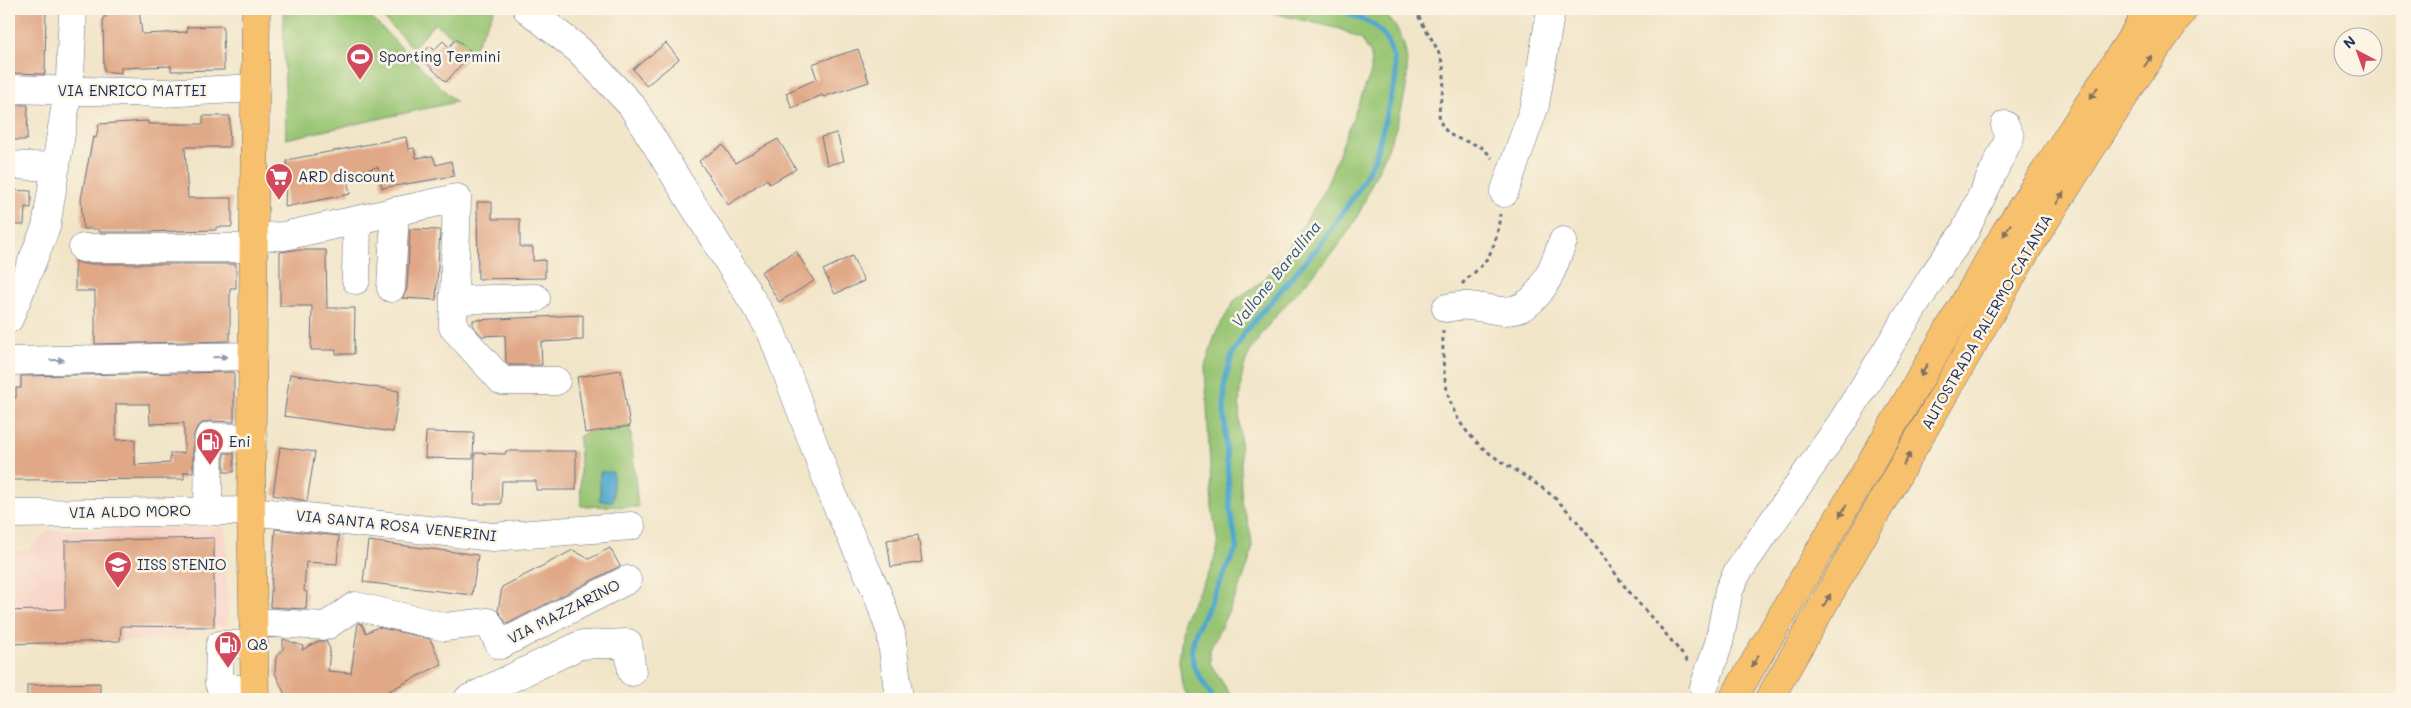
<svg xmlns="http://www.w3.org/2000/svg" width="2411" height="708" font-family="Mali,sans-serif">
<rect width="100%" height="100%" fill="#fcf5e5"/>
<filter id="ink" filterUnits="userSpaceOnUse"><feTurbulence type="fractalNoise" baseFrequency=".02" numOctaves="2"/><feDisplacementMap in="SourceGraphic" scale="10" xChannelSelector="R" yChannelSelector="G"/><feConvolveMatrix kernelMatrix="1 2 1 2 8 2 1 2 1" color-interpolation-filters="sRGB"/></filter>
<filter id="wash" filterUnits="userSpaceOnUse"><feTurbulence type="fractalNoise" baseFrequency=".0096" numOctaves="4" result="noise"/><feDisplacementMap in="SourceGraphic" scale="20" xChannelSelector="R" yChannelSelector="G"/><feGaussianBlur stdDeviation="1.12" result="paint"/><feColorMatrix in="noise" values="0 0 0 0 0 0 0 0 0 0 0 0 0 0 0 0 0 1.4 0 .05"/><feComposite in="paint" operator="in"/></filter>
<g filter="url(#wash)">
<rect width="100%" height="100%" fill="#f1e5c8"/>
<path fill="#f6d2c5" d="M226,527L228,626H189L188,638L65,644H9V551L28,550L49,530Z"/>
<path fill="#98c573" stroke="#5a7a68" d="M283,9H363L456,102L286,139Z
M374,9H495L472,52L435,23L413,48Z
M1256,9H1378C1435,49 1395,137 1371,185C1365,200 1359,216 1350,229C1321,273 1277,306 1250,352C1235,378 1240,430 1241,460C1241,473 1240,488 1242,501C1245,516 1252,531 1252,546C1252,567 1220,628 1210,650V663L1233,699H1189L1182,685L1179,660L1184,618L1211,569L1218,546L1212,507L1205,366L1216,332L1235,300L1264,280L1286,251L1323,194L1371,72V54L1361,39L1340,29Z
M630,426L638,507L581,506L579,437L585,433Z"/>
<path fill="#50a7cd" stroke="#366b96" d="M600,472H613V501H600Z"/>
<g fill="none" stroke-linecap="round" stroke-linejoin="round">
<path stroke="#50a7cd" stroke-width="5.5" d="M1213,699L1193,665L1192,647L1196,631L1237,547L1230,509L1224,407L1225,380L1232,355L1245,332L1321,243L1359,189L1375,158L1396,78L1394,58L1387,39L1374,25L1339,9"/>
</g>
<g id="blocks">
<path fill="#e0a886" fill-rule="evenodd" d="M12,9H46L45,74L9,73V30H12Z
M106,9H139L142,34L187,32V27L223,26L224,70L171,71V66L121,68V73L104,71L103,17H106Z
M456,39L472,52L446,82L420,57L430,46L434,50L443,41L449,47Z
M666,43L679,59L646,86L633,69Z
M858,49L869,82L823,97L822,95L792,108L786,93L817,79L812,64Z
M9,105H28L27,140H9Z
M203,116H230L229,147H185L188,198H232V227H216V230L145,232H99V229H83L81,199L93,137L96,138L99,124L148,121V124H203Z
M837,133L844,161L827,165L821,137Z
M406,137L408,149L414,148L416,158L433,156L436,165L451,161L454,176L382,188L378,167L346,174L350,194L285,207L287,160Z
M778,139L796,169L770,184L767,179L728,205L699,161L723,145L735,163Z
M9,190L31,191V208L25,207L24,225H9Z
M477,202H492V219H520V247H533V261L545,260V278L478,279Z
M410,229L440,230L436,300L402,298L407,289Z
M294,250H326L327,308H355L354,354H336V350H311L312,306H280V252Z
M796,251L814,281L779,302L761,272Z
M852,256L864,281L835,294L823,270Z
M75,261L83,264H236V288H230V341L95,344V291H75Z
M583,315V340L541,342L542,365H509L506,362L505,335L482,336L473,326V320Z
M621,370L630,426L585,433L577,377Z
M234,372V422L209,421L202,423L196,429L193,437V472H184V479L9,480V408H11V398H16V388H21V376ZM116,404H149L150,424L184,423V453H170V463L135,465V439L116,440Z
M290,374L399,391L393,432L284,416Z
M426,432L474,433L473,459L425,458Z
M280,447L315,452L307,501L273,495Z
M506,451H576V490H536V481H502L501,504H474L475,453L505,454Z
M224,453H234V472H224Z
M275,529L339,536L337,564L306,562L304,591L307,592L306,609L270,607Z
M918,535L922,562L891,567L887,540Z
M214,538V627L121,626L120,641L9,644V611L65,609V541Z
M368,541L478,555L472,595L363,582Z
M610,548L620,566L507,624L498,611L502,587L573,550L589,559Z
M358,623L362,624L366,633L378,627L430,639L442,664L373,699H287L275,673L276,657L283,649V639L303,646L302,650L319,641H326L330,649L328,671L351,673Z
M100,683V699H27V685Z"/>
</g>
</g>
<g filter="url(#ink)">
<use href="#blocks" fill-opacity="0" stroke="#666f83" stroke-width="1"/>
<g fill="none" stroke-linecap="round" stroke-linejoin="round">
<defs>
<path id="minor" d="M527,9L579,50L632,106L771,331L837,506L878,595L891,633L899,699
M9,89L161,93L256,88
M9,165L56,167
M1504,193L1535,105L1551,9
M254,237L284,236L457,198L453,327L502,381H556
M83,248H254
M356,280L357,220
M391,288L395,211
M454,300L536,298
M1446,308C1465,303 1475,307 1495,310C1538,318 1551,272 1563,241
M9,319L46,227L70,78L73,9
M9,361L253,356
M208,511L209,437L253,438
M9,514L251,511L493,537L631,526
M254,622L326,626L355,606L445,627L488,622L500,645L627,580
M254,644L220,645L219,684L255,694
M1704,687L1719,643L1729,590L1737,573L1842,422L1933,276L1965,231L2010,137L2005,125
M468,699L580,645L628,643L632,672"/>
<path id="major" d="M255,699L251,511L256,9"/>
<path id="highway" d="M1733,699L2005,233L2150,9
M1769,699L2028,248L2136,78L2184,9"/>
</defs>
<use href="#minor" stroke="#666f83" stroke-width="29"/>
<use href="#major" stroke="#666f83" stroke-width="29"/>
<use href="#highway" stroke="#666f83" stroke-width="29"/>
<path stroke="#666f83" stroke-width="3" stroke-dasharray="4 4" stroke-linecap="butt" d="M1415,9C1425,32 1445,52 1444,79C1444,95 1433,114 1444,128C1453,141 1468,140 1481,147C1485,150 1489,154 1492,158
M1462,284C1468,277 1476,272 1482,265C1495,250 1498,233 1500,214
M1443,330C1442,380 1445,419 1488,452C1510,469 1537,481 1559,502C1585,527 1604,559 1626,588C1647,614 1670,636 1689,664"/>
<use href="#minor" stroke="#fff" stroke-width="28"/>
<use href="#major" stroke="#f7c06c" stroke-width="28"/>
<use href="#highway" stroke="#f7c06c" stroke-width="28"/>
</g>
<defs><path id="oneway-solid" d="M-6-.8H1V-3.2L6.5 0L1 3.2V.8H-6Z" transform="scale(1.25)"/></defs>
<g fill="#7e7064">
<use href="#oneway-solid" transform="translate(2148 61) rotate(-56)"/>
<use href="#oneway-solid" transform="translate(2094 93) rotate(122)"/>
<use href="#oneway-solid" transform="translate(2060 198) rotate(-58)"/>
<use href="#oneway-solid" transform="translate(2007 230) rotate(122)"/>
<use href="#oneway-solid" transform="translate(1924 370) rotate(120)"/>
<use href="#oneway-solid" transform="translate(1907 459) rotate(-60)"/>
<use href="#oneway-solid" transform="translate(1843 511) rotate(120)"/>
<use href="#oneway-solid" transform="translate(1827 600) rotate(-60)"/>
<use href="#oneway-solid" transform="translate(1755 661) rotate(120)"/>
</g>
<g fill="#8d97ae">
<use href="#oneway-solid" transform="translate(220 357) rotate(-1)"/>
<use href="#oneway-solid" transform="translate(57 360) rotate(-1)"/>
</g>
</g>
<defs>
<symbol id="stadium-pin" viewBox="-11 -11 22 30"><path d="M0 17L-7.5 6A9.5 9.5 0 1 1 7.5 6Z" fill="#d1495b" stroke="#fcf5e5"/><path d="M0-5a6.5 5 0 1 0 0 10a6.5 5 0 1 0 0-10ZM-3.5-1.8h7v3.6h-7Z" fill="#fff"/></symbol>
<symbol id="supermarket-pin" viewBox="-11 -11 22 30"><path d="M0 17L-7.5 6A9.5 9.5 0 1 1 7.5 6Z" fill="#d1495b" stroke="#fcf5e5"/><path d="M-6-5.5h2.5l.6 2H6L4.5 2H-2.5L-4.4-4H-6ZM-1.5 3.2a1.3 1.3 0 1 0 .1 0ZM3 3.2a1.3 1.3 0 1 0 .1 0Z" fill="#fff"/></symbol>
<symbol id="fuel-pin" viewBox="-11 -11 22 30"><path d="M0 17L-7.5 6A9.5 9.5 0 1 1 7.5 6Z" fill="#d1495b" stroke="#fcf5e5"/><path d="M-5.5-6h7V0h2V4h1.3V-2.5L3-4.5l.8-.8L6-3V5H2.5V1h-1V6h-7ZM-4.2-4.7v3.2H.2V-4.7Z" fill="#fff"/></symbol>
<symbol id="university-pin" viewBox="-11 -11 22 30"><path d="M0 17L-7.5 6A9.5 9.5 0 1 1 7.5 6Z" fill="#d1495b" stroke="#fcf5e5"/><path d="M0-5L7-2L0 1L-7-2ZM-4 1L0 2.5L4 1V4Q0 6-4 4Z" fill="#fff"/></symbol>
</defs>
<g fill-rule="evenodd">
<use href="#stadium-pin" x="344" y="41" width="32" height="43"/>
<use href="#supermarket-pin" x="263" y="161" width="32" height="43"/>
<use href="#fuel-pin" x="194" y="426" width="32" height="43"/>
<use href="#university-pin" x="102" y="549" width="32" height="43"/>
<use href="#fuel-pin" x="212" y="629" width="32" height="43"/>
</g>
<g text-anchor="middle" stroke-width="5" stroke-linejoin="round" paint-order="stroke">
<g font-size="15" fill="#1b2f5e" stroke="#fcf5e5" text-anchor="start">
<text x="379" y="62">Sporting Termini</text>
<text x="298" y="182">ARD discount</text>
<text x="229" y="447">Eni</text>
<text x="137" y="570">IISS STENIO</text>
<text x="247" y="650">Q8</text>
</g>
<g font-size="15" fill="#1b2f5e" stroke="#fcf5e5">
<text x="132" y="96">VIA ENRICO MATTEI</text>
<text transform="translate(1987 322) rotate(-60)" y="5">AUTOSTRADA PALERMO-CATANIA</text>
<text transform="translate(130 512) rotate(-1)" y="5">VIA ALDO MORO</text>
<text transform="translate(396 526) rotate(6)" y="5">VIA SANTA ROSA VENERINI</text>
<text transform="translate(564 612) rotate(-27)" y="5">VIA MAZZARINO</text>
</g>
<g font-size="16" font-style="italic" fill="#2e5985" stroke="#fcf5e5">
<text transform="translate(1276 274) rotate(-51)" y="6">Vallone Barallina</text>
</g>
</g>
<rect width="2411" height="708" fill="none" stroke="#fcf5e5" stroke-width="30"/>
<g transform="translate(2358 52) rotate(319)"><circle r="24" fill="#fcf5e5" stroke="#a2a6af"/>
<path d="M0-4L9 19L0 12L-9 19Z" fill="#d1495b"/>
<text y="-8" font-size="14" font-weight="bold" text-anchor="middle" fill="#1b2f5e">N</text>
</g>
</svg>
